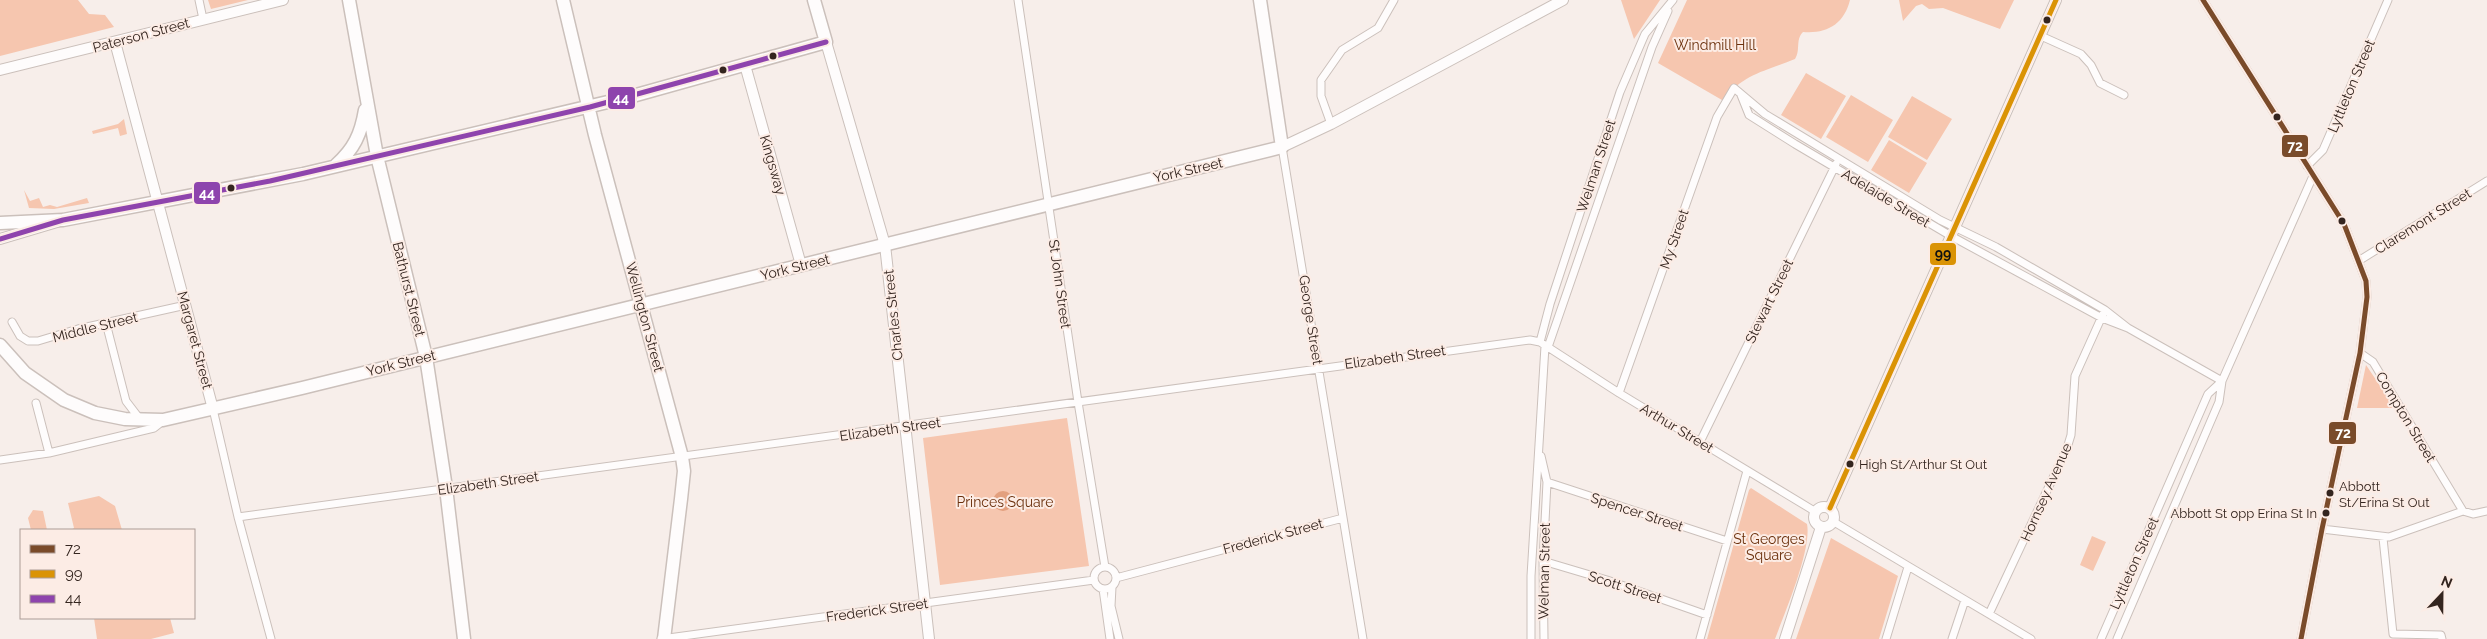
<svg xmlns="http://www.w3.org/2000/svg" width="2487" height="639" font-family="Raleway,sans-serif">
<rect width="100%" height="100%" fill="#f7eeea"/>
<path fill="#f6c6af" d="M0,0H78L89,14L105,15L114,27L0,56Z
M208,0H248L211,9Z
M1621,0H1660L1634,39Z
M1687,0H1850C1844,24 1827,34 1803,32C1795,40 1801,50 1795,59C1763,72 1746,73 1722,100L1658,63Z
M1899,0H2014L2000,29L1943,8L1929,9L1922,4L1916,6L1903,21Z
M1806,73L1846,96L1821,139L1781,115Z
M1851,95L1893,120L1868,162L1826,137Z
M1912,96L1952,119L1927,160L1888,137Z
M124,119L127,134L120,136L118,128L93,134L92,131L118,124Z
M1889,140L1927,163L1909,193L1871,170Z
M24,190L30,201L39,198L43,207L50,205L57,207L87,198L89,203L54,209L29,208Z
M2366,365L2395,408H2357Z
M1067,418L1089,566L940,585L923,438Z
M1751,488L1807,524C1812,549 1785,612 1775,639H1707L1749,490Z
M99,496L115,506L122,530H71L74,528L68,503Z
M33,510L43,511L47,530H31L28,518Z
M2092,536L2106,542L2093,571L2080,565Z
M1831,538L1898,576L1879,639H1796Z
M94,618H170L174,633L151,639H97Z"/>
<path fill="#e3a07e" d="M993 501a10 10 0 1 1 20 0a10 10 0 1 1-20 0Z"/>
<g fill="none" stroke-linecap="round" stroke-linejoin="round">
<defs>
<path id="street" d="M199,0L203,19
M1018,0L1078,402L1105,567
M2203,0L2344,224L2366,281L2367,297L2360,353L2322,529L2301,639
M2041,36L2081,54L2091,65L2100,83L2124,95
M1741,95L1749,115L1795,144L1951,236L2102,318L2128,328L2222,381
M1331,124L1321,96V80L1342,50L1378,28L1394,0
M1282,147L1363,639
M2307,166L2323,150L2388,0
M2360,260L2487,181
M12,322L20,336L28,341H38L78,329L186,305
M106,323L126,401L139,418
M1540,342L1550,304L1620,92L1645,34L1673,0
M1548,347L1652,47L1668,11
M2360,353L2373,362L2463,511
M1619,393L1717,117L1734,88L1765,114L1940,220L1996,247L2105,310L2128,328
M36,403L49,453
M213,409L238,517L271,639
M1700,442L1836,164
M1541,456L1547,482L1543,561L1544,639
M0,460L49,453L154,428L163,421
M1547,482L1727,541
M238,517L1530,340L1540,342L1619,393L1816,512
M1834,522L2031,639
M2322,529L2389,537L2463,511L2473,514L2487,511
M2383,538L2393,634L2441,635L2442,639
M1543,561L1607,580L1707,615
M1094 578a11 11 0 1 1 22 0a11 11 0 1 1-22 0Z
M1116,578L1343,518
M1112,587L1111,606L1119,639
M1103,589L1110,639
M1989,614L2067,448L2071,435L2075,376L2103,314
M661,639L1094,580
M1531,639V576L1545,346
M1700,639L1747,471
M1886,639L1908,567
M1952,639L1965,600
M2101,639L2208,394L2222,381
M2117,639L2219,402L2222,381L2313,176"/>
<path id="secondary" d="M115,42L213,409
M826,42L885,245L929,639
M745,65L801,265
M0,70L283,0
M1282,147L1331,124L1563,0
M0,239L57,222
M1814 517a10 10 0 1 1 20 0a10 10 0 1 1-20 0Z
M1830,508L2056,0
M1785,639L1821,527"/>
<path id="highway" d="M349,0L377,156L426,357L446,488L464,639
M563,0L595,135L682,457L684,471L681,499L664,639
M336,165C354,149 361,134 365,110
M0,223L63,220L303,174L629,97L826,42L814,0
M0,345L25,373L64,400L95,413L125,419L163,420L302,388L1282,147L1260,0"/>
</defs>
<use href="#street" stroke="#cbc0bb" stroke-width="9"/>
<use href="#secondary" stroke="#cbc0bb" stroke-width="12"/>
<use href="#highway" stroke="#cbc0bb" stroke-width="15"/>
<use href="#street" stroke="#fefcfc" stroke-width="7"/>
<use href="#secondary" stroke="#fefcfc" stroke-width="10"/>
<use href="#highway" stroke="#fefcfc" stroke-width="12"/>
<defs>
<path id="bus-1" d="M2203,0L2344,224L2366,281L2367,297L2360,353L2322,529L2301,639"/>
<path id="bus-2" d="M1830,508L2056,0"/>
<path id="bus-3" d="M0,239L63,220L270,181L590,107L826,42"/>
</defs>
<use href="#bus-1" stroke="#fcece5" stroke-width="9"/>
<use href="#bus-2" stroke="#fcece5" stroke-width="9"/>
<use href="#bus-3" stroke="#fcece5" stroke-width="9"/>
<use href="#bus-1" stroke="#7a4b2a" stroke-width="5"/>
<use href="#bus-2" stroke="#da9305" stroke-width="5"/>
<use href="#bus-3" stroke="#8e44ad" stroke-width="5"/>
</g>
<g fill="#34251f" stroke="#fcece5" stroke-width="2">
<circle cx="2047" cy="20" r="4.5"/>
<circle cx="773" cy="56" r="4.5"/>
<circle cx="723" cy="70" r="4.5"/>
<circle cx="2277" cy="117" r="4.5"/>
<circle cx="231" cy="188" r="4.5"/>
<circle cx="2342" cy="221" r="4.5"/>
<circle cx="1850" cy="464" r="4.5"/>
<circle cx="2330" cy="493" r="4.5"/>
<circle cx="2326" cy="513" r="4.5"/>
</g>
<g text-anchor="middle" stroke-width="4" stroke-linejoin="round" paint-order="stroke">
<g font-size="13" fill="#34251f" stroke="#fcece5" text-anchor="start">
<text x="1859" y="469">High St/Arthur St Out</text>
<text x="2339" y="491">Abbott<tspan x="2339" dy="16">St/Erina St Out</tspan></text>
<text x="2317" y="518" text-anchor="end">Abbott St opp Erina St In</text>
</g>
<g font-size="14" fill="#34251f" stroke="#fcece5">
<text transform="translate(141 35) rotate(-15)" y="5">Paterson Street</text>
<text transform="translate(2351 86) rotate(-67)" y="5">Lyttleton Street</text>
<text transform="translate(773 165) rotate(74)" y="5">Kingsway</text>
<text transform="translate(1596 166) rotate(-72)" y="5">Welman Street</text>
<text transform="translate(1188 170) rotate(-13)" y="5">York Street</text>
<text transform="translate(1886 198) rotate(31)" y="5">Adelaide Street</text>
<text transform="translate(2423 221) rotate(-32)" y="5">Claremont Street</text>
<text transform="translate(1674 239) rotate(-71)" y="5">My Street</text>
<text transform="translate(795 267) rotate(-14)" y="5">York Street</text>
<text transform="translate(1060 284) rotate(82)" y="5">St John Street</text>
<text transform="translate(409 289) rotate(76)" y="5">Bathurst Street</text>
<text transform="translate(1769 301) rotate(-64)" y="5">Stewart Street</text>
<text transform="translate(893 315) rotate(-96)" y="5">Charles Street</text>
<text transform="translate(645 317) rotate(75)" y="5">Wellington Street</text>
<text transform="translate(1311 320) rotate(81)" y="5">George Street</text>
<text transform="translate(95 327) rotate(-14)" y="5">Middle Street</text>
<text transform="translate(195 340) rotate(75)" y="5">Margaret Street</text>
<text transform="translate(1395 357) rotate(-8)" y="5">Elizabeth Street</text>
<text transform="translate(401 363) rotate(-14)" y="5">York Street</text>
<text transform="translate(2406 417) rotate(59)" y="5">Compton Street</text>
<text transform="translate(1677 428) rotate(31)" y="5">Arthur Street</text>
<text transform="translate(890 429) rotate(-8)" y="5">Elizabeth Street</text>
<text transform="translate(488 483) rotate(-8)" y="5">Elizabeth Street</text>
<text transform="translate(2046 492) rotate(-66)" y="5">Hornsey Avenue</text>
<text transform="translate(1637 512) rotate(18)" y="5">Spencer Street</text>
<text transform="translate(1273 536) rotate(-15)" y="5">Frederick Street</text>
<text transform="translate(2134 563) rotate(-66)" y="5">Lyttleton Street</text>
<text transform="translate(1544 571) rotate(-89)" y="5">Welman Street</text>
<text transform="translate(1625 587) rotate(18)" y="5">Scott Street</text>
<text transform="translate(877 610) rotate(-8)" y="5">Frederick Street</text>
</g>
<g font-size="14" fill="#6b300c" stroke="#fcece5">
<text x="1715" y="50">Windmill Hill</text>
<text x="1005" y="507">Princes Square</text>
<text x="1769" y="544">St Georges<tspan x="1769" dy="16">Square</tspan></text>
</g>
</g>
<g stroke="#fcece5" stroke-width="2">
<rect x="607" y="86" width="29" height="24" rx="5" fill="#8e44ad"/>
<rect x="2281" y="134" width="28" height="24" rx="5" fill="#7a4b2a"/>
<rect x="193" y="181" width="28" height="24" rx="5" fill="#8e44ad"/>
<rect x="1929" y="242" width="28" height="24" rx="5" fill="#da9305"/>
<rect x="2328" y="421" width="29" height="24" rx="5" fill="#7a4b2a"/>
</g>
<g font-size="14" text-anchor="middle" font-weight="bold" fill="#fff">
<text x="621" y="103">44</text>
<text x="2295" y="151">72</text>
<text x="207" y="198">44</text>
<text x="2343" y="438">72</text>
</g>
<g font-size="14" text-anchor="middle" font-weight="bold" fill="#111">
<text x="1943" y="259">99</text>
</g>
<rect x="20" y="529" width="175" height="90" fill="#fcece5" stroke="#ac9c96"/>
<rect x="30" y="545" width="25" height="8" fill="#7a4b2a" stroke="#ac9c96"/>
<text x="65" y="554" font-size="15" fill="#34251f">72</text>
<rect x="30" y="570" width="25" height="8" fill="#da9305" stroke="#ac9c96"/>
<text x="65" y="579" font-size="15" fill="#34251f">99</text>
<rect x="30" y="595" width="25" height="8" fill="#8e44ad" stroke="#ac9c96"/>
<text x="65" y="604" font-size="15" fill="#34251f">44</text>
<g transform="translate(2442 594) rotate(22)" stroke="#fcece5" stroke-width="4" paint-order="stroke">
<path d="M0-4L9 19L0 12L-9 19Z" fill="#34251f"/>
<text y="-8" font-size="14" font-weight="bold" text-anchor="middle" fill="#34251f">N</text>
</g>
</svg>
